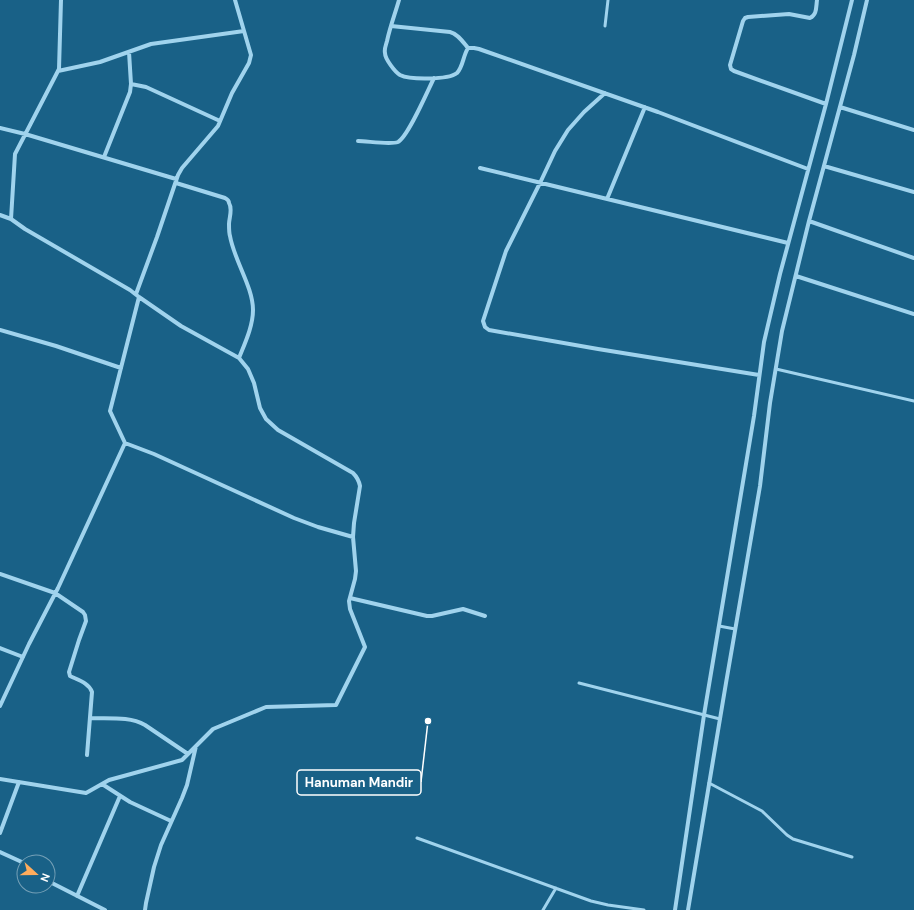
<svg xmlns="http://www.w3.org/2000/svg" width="914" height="910" font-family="'DM Sans',sans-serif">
<rect width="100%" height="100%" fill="#196187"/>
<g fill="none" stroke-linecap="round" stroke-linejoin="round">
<path stroke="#a0d3ed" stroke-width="3" d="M605,26L608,0
M776,369L914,401
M719,626L735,629
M579,683L720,719
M709,783L762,811L787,835L793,839L852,857
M417,838L591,901L608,905L644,910
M543,910L556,888"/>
<path stroke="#a0d3ed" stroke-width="4" d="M399,0C395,14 390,27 387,41C386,45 384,49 385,53C385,59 395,72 400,75C410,80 448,80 457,73C463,67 463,56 468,48H474L479,49L658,112L808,169
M817,0C816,7 817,15 810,18L789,14L748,17L745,18L743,21L730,65L731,69L734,71L826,104
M391,26L450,32C458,34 463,42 468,48
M58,71L100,62L151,44L244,31
M131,84L146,87L220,121
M605,93L584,112L568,130L555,151L540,183L506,251L483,321L485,327L489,330L598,349L759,375
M840,107L914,130
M0,128L25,134L176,179
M358,141C367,141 390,145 398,142C408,137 428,90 434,78
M104,157L130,92L131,84L129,52
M824,166L914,192
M480,168L788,243
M176,183L225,198C227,199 229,201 229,203C233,209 229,218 229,224C229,228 229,233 230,236C234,260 253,287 253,310C253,326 245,343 239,358
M607,199L645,107
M0,215L11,219
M809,221L914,258
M796,276L914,314
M136,294L157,237L178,175L182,168L218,126L232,93L249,63L251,55L235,0
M0,330L56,346L121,368
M125,443L154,454L294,518L318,527L353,537
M0,574L55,593L83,612L85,615L86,621L79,640L69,672L70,676C78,680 89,683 92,692L87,755
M350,598L427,616H432L463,609L485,616
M0,648L23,657
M0,706L29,644L58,588L125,443L110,411L139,297L130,290L25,229L11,219L15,154L59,69L61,0
M90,718C108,719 129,716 145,725L188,754
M0,779L86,793L109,780L182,760L213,729L266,707L336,705L365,647L350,609L349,601L355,579L356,571L353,537L354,523L360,486C359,481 357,477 353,473L278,430L266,419L260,408L254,383L248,369L239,358L181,326L139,297
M102,784L130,802L171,821
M0,833L19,782
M0,852L24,863
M48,881L105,910
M77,896L120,796
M145,910L146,903L154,867L161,845L182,798L187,785L196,746
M675,910L704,715L754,416L764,342L780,274L826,104L852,0
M688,910L726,683L760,486L770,403L782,331L809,221L854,55L867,0"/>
</g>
<path fill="none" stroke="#fff" stroke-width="1.5" d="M428 721L421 782"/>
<circle fill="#fff" stroke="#196187" stroke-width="1.5" cx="428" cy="721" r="4"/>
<rect fill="#196187" stroke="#fff" stroke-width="1.5" x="297" y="770" width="124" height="25" rx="4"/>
<g font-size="13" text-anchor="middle" font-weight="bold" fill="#fff">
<text x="359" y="787">Hanuman Mandir</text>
</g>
<g transform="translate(36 874) rotate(111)"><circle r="19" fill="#196187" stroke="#75a0b7"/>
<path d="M0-3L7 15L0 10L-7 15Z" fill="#ffac5c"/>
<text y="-6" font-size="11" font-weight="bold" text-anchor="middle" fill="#ffffff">N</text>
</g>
</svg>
